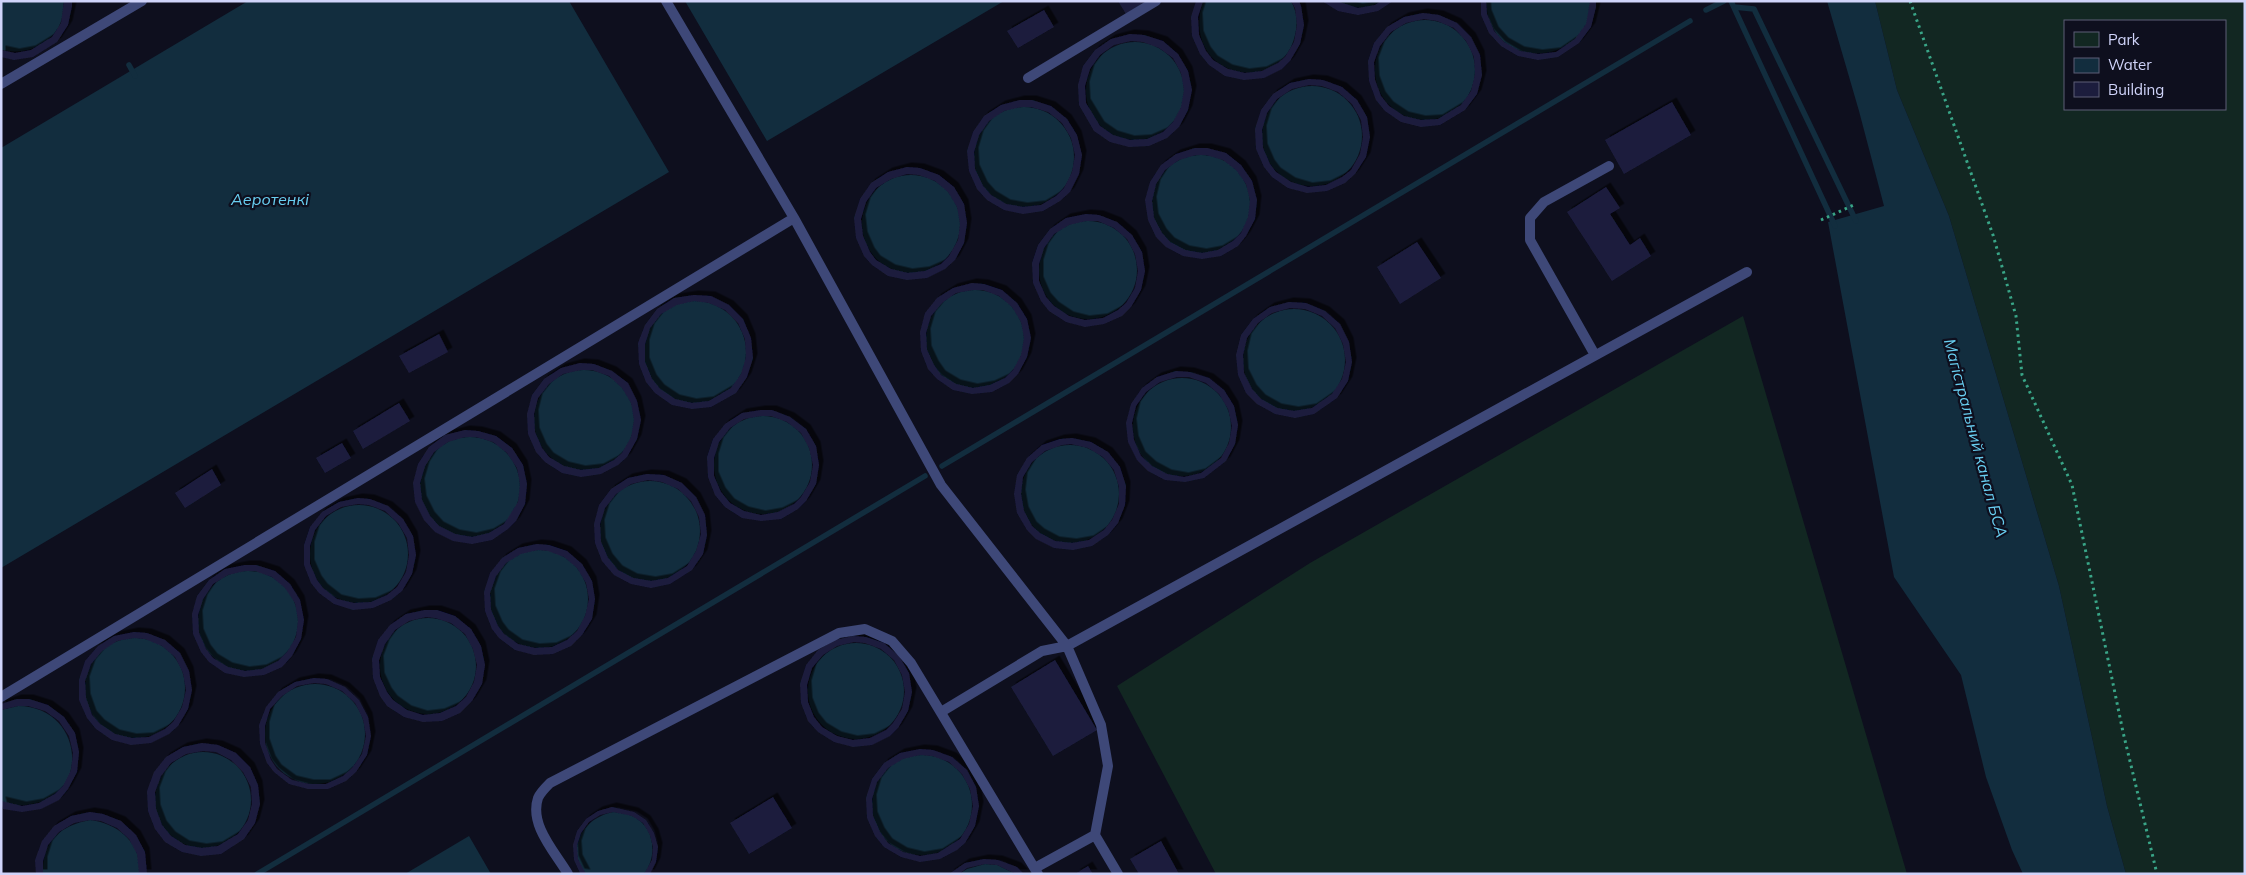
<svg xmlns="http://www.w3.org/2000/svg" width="2246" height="875" font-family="Mulish,sans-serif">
<defs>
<filter id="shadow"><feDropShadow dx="4.5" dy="-4.5" stdDeviation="0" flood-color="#0009"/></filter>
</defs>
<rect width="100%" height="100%" fill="#0e0f1e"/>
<path fill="#122722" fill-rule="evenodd" d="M1875,1H2245V874H2126L2107,806L2059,586L1949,216L1897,90ZM2065,21H2225V109H2065Z
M1743,316L1907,874H1216L1117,686L1310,563Z"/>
<path fill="#122d3e" d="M1,1H64C63,8 63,18 60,24C49,47 25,55 1,50Z
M248,1H569L669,172L1,568V148Z
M685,1H1004L767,141Z
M1203,1H1291C1297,12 1298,23 1295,35C1282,97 1179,80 1203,1Z
M1336,1H1381C1368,10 1349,9 1336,1Z
M1486,1H1590C1596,63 1490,78 1486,1Z
M1827,1H1875L1897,90L1949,216L2059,586L2107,806L2126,874H2023L2012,850L1986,777L1961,675L1894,577L1828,222L1884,206L1859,111Z
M1375 70a50 50 0 1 1 100 0a50 50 0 1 1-100 0Z
M1086 91a49 49 0 1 1 98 0a49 49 0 1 1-98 0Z
M1262 136a50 50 0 1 1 100 0a50 50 0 1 1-100 0Z
M974 157a50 50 0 1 1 100 0a50 50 0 1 1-100 0Z
M1152 204a49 49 0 1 1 98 0a49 49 0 1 1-98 0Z
M862 224a49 49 0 1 1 98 0a49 49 0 1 1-98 0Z
M1039 270a49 49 0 1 1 98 0a49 49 0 1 1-98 0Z
M926 339a49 49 0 1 1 98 0a49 49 0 1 1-98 0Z
M644 352a51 51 0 1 1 102 0a51 51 0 1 1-102 0Z
M1243 360a51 51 0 1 1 102 0a51 51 0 1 1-102 0Z
M534 420a50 50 0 1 1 100 0a50 50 0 1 1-100 0Z
M1133 427a49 49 0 1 1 98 0a49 49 0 1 1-98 0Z
M714 465a49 49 0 1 1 98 0a49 49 0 1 1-98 0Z
M420 487a50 50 0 1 1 100 0a50 50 0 1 1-100 0Z
M1021 494a49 49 0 1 1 98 0a49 49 0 1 1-98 0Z
M600 531a50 50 0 1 1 100 0a50 50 0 1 1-100 0Z
M310 554a49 49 0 1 1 98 0a49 49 0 1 1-98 0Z
M490 599a49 49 0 1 1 98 0a49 49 0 1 1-98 0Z
M198 621a50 50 0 1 1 100 0a50 50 0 1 1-100 0Z
M380 666a48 48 0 1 1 96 0a48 48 0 1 1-96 0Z
M85 688a50 50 0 1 1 100 0a50 50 0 1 1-100 0Z
M808 691a48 48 0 1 1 96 0a48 48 0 1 1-96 0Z
M265 734a50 50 0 1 1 100 0a50 50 0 1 1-100 0Z
M18,706C82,706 93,795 31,804C21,806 10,806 1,801V710Z
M155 800a48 48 0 1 1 96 0a48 48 0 1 1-96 0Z
M872 805a50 50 0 1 1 100 0a50 50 0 1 1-100 0Z
M613,812C619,813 627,813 632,816C655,826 658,856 644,874H586C564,847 584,818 613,812Z
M90,820C118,823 143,844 139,874H43C42,841 60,826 90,820Z
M469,836L491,874H405Z
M985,864L997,865L1016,874H959L967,869Z"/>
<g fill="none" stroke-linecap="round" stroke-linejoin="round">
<path stroke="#122d3e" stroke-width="5.5" d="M1731,1L1835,226
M1734,7L1754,9L1856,221
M1706,10L1724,1
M129,65L135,76
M942,466L1690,21
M257,874L925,476"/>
</g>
<path fill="#1c1d3d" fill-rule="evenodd" filter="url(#shadow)" d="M64,1H72V6L68,25L57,42L33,57L14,60L1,57V50L15,53L31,50L52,37L61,23Z
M1118,1H1146L1126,14Z
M1196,1H1203L1198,17L1199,35L1206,51L1213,60L1228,69L1245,73L1262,71L1278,63L1285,57L1294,42L1297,25L1295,8L1291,1H1299L1301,6L1304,25L1300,44L1290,61L1282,69L1264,78L1244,80L1225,76L1209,65L1200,54L1192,36L1191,17Z
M1322,1H1336L1358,8L1375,5L1381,1H1393L1378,11L1358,15L1338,11Z
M1481,1H1486L1487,14L1494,31L1504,42L1520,51L1538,54L1556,52L1575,39L1586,24L1590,1H1596V7L1591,27L1579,43L1558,57L1538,60L1518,56L1501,46L1489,33L1481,15Z
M1044,10L1054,27L1018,48L1007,31Z
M1423,13L1439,15L1457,23L1471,37L1480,55L1482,75L1477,94L1465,110L1440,125L1421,127L1401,122L1385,111L1376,100L1369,81L1368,61L1374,43L1387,27L1404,17ZM1424,19L1437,21L1454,28L1466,41L1474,57L1475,74L1471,91L1461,105L1438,119L1421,120L1404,116L1389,106L1381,96L1375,80L1374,62L1380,46L1391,32L1406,23Z
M1130,34L1144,35L1163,41L1178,54L1188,71L1192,90L1188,110L1179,127L1167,138L1149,146L1129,147L1110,142L1094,131L1079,105L1078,85L1083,66L1095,50L1111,39ZM1131,41L1143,42L1159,48L1173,58L1181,73L1184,90L1181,107L1173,122L1163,132L1147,139L1130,140L1113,135L1100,126L1086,103L1085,86L1090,69L1100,55L1114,45Z
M1309,79L1323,80L1342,87L1357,100L1367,117L1370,137L1366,157L1355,174L1345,183L1327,191L1307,193L1288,188L1272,177L1264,167L1256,149L1255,129L1261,110L1273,94L1290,83ZM1309,85L1322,86L1338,92L1352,104L1361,120L1363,137L1360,154L1351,170L1342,177L1326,185L1308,187L1291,182L1276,172L1270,164L1263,148L1262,130L1267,113L1277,99L1292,89Z
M1020,100H1032L1051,106L1067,119L1077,135L1082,155L1079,174L1070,192L1060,201L1043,211L1023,214L1004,210L987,200L977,189L969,171L967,151L973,132L984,116L1001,105ZM1021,107H1031L1048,112L1062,123L1071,138L1075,155L1072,172L1064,188L1056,196L1041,205L1023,207L1006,204L991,195L983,186L975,169L974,152L979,135L989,121L1004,111Z
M1672,102L1691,135L1624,174L1605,140Z
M1195,148H1207L1226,153L1241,165L1252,181L1257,200L1255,219L1246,236L1238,246L1221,256L1202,259L1183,256L1166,247L1156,237L1148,220L1145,200L1150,182L1161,165L1176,154ZM1196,155H1206L1223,160L1236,170L1246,184L1250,200L1248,217L1241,233L1233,241L1218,250L1202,253L1185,250L1170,242L1162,233L1154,218L1152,201L1156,184L1165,170L1179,160Z
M907,167L920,168L939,175L954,187L964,204L967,223L964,243L955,260L945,269L927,278L907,280L888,276L872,265L864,256L856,238L854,218L860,199L871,183L888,172ZM907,174L919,175L935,181L948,192L957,207L960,224L958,240L949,256L941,264L925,271L908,273L891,269L876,260L870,252L863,236L861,219L866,202L876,188L891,179Z
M1606,187L1620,208L1610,214L1630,245L1640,238L1651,256L1612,281L1567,212Z
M1086,214L1099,215L1117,222L1132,235L1142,252L1145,271L1141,290L1131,307L1122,316L1104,324L1085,327L1066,322L1049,311L1041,301L1033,283L1032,263L1038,245L1050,229L1066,218ZM1086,221H1098L1114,228L1127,239L1135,254L1138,271L1135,288L1126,303L1118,310L1103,318L1085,320L1069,316L1054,306L1046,297L1039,281V264L1044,248L1054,234L1069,225Z
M1417,242L1441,278L1400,304L1377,267Z
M972,283L984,284L1002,290L1017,303L1027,319L1031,338L1027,357L1018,374L1009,383L992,392L972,394L953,390L937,379L928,369L921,351L920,332L925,313L937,298L953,288ZM973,290H983L999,296L1012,307L1021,322L1024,338L1021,355L1013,370L1005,378L990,385L973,388L956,384L941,375L934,365L927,350L926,333L931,316L942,303L956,293Z
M694,295L711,296L729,305L743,319L751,338L753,358L747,377L736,393L711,407L692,409L672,405L655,393L646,382L639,364L638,343L645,325L657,309L674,298ZM694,301L709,303L725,310L738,323L745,339L746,357L741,374L731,388L709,401L692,403L675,399L660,389L652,379L645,362V344L650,328L661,314L677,305Z
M1289,302L1306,303L1325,311L1340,324L1349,342L1352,362L1348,381L1337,398L1314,414L1295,418L1275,414L1257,404L1246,393L1238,375L1236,355L1241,335L1253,319L1270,307ZM1290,308L1305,309L1322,316L1335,328L1343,344L1346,362L1342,379L1332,394L1312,408L1294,411L1277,408L1261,399L1252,389L1244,373L1243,355L1247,338L1258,323L1272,313Z
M439,334L448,352L409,373L399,356Z
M580,363L594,364L612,371L628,383L637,401L641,420L637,439L627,457L618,465L601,474L581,477L562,473L545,462L536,452L528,434L527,414L532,395L544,379L561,368ZM581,370H592L609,376L622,388L631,403L634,420L631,437L622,453L614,460L599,468L581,470L564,466L549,457L542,448L535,432L534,414L538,398L549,384L563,374Z
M1176,371L1190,372L1209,378L1224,390L1234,406L1238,425L1235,444L1226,461L1204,478L1185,482L1165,480L1148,471L1137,460L1128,442L1126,423L1131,404L1142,388L1157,377ZM1177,377H1189L1206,383L1219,394L1228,409L1232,426L1229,443L1221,458L1201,473L1184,477L1167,474L1152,466L1141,456L1134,440L1132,423L1136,406L1146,392L1160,382Z
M399,403L410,421L363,449L353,431Z
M761,410H772L790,417L806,429L816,446L819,465L816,484L806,501L798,509L781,519L761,521L742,518L725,507L715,495L708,477L707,457L713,439L725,424L742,413ZM761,416H771L787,422L801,433L809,448L813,465L810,482L801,497L794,504L778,512L761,515L744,511L730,503L721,492L714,476V458L719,442L730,428L744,419Z
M465,430L478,431L496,436L512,448L523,465L527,484L525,504L516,521L508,529L492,540L472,544L453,541L435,532L424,520L415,502L413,483L418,464L429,447L445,435ZM465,437H476L493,442L507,453L517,468L520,484L518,502L504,524L489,533L472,537L455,534L439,526L430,516L422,500L420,483L425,466L434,452L448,442Z
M1072,438L1091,442L1108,452L1120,467L1126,486L1125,505L1118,523L1108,535L1092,546L1073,550L1054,548L1036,539L1027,530L1017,513L1014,494L1017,475L1027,458L1042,445L1060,439ZM1071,444L1088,448L1103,457L1114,470L1119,487V504L1112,520L1104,530L1089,540L1072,543L1055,541L1040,533L1032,526L1024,511L1021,494L1023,477L1032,462L1045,451L1062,445Z
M342,443L351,458L325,473L316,458Z
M212,469L221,485L185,508L175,493Z
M647,474L664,475L682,483L696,497L705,515L707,535L703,554L692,570L670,584L651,588L631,584L614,575L602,561L595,543L594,524L599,505L611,489L628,478ZM648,480L662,482L678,489L691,501L699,517L701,534L696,551L687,566L668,578L651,581L633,578L618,570L608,558L601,542L600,524L605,508L616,494L631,484Z
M358,498L370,499L388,506L403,519L413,536L416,555L412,574L402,591L391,600L373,608L353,610L334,604L319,593L311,583L304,565V545L310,527L322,512L339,502ZM358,504L369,505L385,511L398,523L407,538L409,555L406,572L397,587L387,595L371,602L354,603L337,599L323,588L317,580L310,564V546L315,530L326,516L341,507Z
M537,544L549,545L567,551L582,564L592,581L595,599L592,619L582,635L571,646L553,654L534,655L515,650L499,638L492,629L485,611L484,592L490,573L502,558L518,548ZM538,550L548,551L564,557L577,568L586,583L589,599L585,616L577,631L567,640L552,647L535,648L518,644L504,634L498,626L491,610L490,593L496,576L506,563L521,554Z
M245,565H256L275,571L290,584L300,600L304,620L301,639L292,656L282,667L264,675L244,677L225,673L209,662L201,652L193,634L192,614L197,596L209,580L225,569ZM245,571H255L272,577L285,588L295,603L298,620L296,637L287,652L278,661L262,669L245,671L228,667L213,658L206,649L199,633L198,615L203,599L213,584L228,575Z
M425,610H437L455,616L471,629L481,646L485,665L482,684L472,701L460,713L442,721L423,722L404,717L387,706L380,696L373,678L372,659L378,640L390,625L406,614ZM426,617L435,618L451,623L465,634L473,649L477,665L474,682L466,697L456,706L440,713L423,715L407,710L393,700L387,692L380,677L379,660L385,644L395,630L409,621Z
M134,632L147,633L165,640L180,653L189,671L192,690L188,709L178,726L169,734L151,743L131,745L112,740L96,729L87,718L79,700V680L85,661L98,646L114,636ZM134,638L145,639L162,646L175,657L183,673L186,690L182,707L173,722L165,729L149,737L132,738L115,734L100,724L92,715L86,698L85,681L91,664L102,651L117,641Z
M853,636L866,637L884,643L899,656L909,673L912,692L908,711L898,728L890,736L872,745L853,747L834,742L818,732L808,721L801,703L800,684L806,665L818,650L835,640ZM854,642L865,643L881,649L894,660L902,675L905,692L902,709L893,723L886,730L870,738L853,740L837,736L822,727L814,717L808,702L807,685L812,668L823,655L837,646Z
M1055,660L1097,730L1053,756L1011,687Z
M314,678L327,679L345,687L359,700L368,717L371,736L367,755L356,772L346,781L328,789H308L289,784L274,772L267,763L260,744L259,725L266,707L278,692L295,682ZM314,683L326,684L342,691L355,703L363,719L366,736L362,754L352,768L343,776L326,784H309L292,780L277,769L271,760L265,743V726L270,709L282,696L297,686Z
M17,699H29L48,705L64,717L75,733L79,752L77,772L68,789L59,800L41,809L22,812L3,809L1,801L22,806L39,803L55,794L63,786L71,770L73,753L69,736L59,721L45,711L28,706H18L1,710V704Z
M202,743L218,745L236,753L250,767L258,785L260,804L255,823L244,839L221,854L201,856L182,852L165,842L155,829L148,811L147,791L154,772L166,757L183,747ZM203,751L216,752L231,760L243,772L251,787L252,804L248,820L238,834L218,846L202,848L185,845L171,836L162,825L156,809L155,792L161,776L171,763L186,754Z
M920,749L933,750L952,757L967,770L976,787L979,806L975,826L965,843L957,850L940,859L920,862L901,857L884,847L875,836L867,818L866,798L872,779L884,763L900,753ZM920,755L932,756L949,762L962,774L970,789L973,806L969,824L960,839L938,853L920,856L903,852L888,843L880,832L873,816L872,799L877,782L888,768L903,759Z
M773,797L792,828L749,854L730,823Z
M612,807L634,812L646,820L654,833L658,847L656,862L650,874H644L652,860L653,847L650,835L643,823L632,816L613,812L600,815L589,822L581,833L577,845L578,859L586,874L580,873L574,860L573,845L577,831L586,819L598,811Z
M90,812L103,814L121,821L136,835L145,852L147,874H139L137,854L129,839L117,828L101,821L90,820L74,823L59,832L48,845L43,861V874H36L35,860L42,841L54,826L71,816Z
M1161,841L1179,874H1139L1130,859Z
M984,859L998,860L1017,867L1024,874H1016L997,865L985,864L967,868L959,874H949L965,863Z
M1088,866L1093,874H1075Z"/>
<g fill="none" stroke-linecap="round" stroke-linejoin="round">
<path stroke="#39a587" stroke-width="3" stroke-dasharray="2.5 4" stroke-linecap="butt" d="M1910,1L1993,235L2016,316L2022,375L2072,485L2123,732L2157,874
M1821,220L1856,204"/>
<path stroke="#3e4878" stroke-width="10" d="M666,1L794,218L941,485L1067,646L1101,725L1108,766L1095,835L1118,874
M1028,78L1156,1
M1,84L142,1
M1595,355L1530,240V218L1544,202L1609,166
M1,697L794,218
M941,712L1042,651L1067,646L1747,272
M1035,868L1095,835
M568,874C555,852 529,825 538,798C540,793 546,787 550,783L839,633L865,629L892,641L911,663L1038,874"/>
</g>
<g text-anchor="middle" stroke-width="4.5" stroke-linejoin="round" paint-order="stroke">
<g font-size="16" font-style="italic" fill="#68cef0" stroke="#0e0f1e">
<text x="270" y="205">Аеротенкі</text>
<text transform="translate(1976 438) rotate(75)" y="6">Магістральний канал БСА</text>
</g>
</g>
<rect width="2246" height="875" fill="none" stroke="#d0d4fa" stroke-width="5"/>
<rect x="2064" y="20" width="162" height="90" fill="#0e0f1e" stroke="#5c5e76"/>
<rect x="2074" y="32" width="25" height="15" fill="#122722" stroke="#5c5e76"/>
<text x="2108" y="45" font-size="15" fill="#d0d4fa">Park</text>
<rect x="2074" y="58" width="25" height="15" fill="#122d3e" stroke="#5c5e76"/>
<text x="2108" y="70" font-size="15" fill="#d0d4fa">Water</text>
<rect x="2074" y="82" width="25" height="15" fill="#1c1d3d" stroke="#5c5e76"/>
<text x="2108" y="95" font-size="15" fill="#d0d4fa">Building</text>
</svg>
